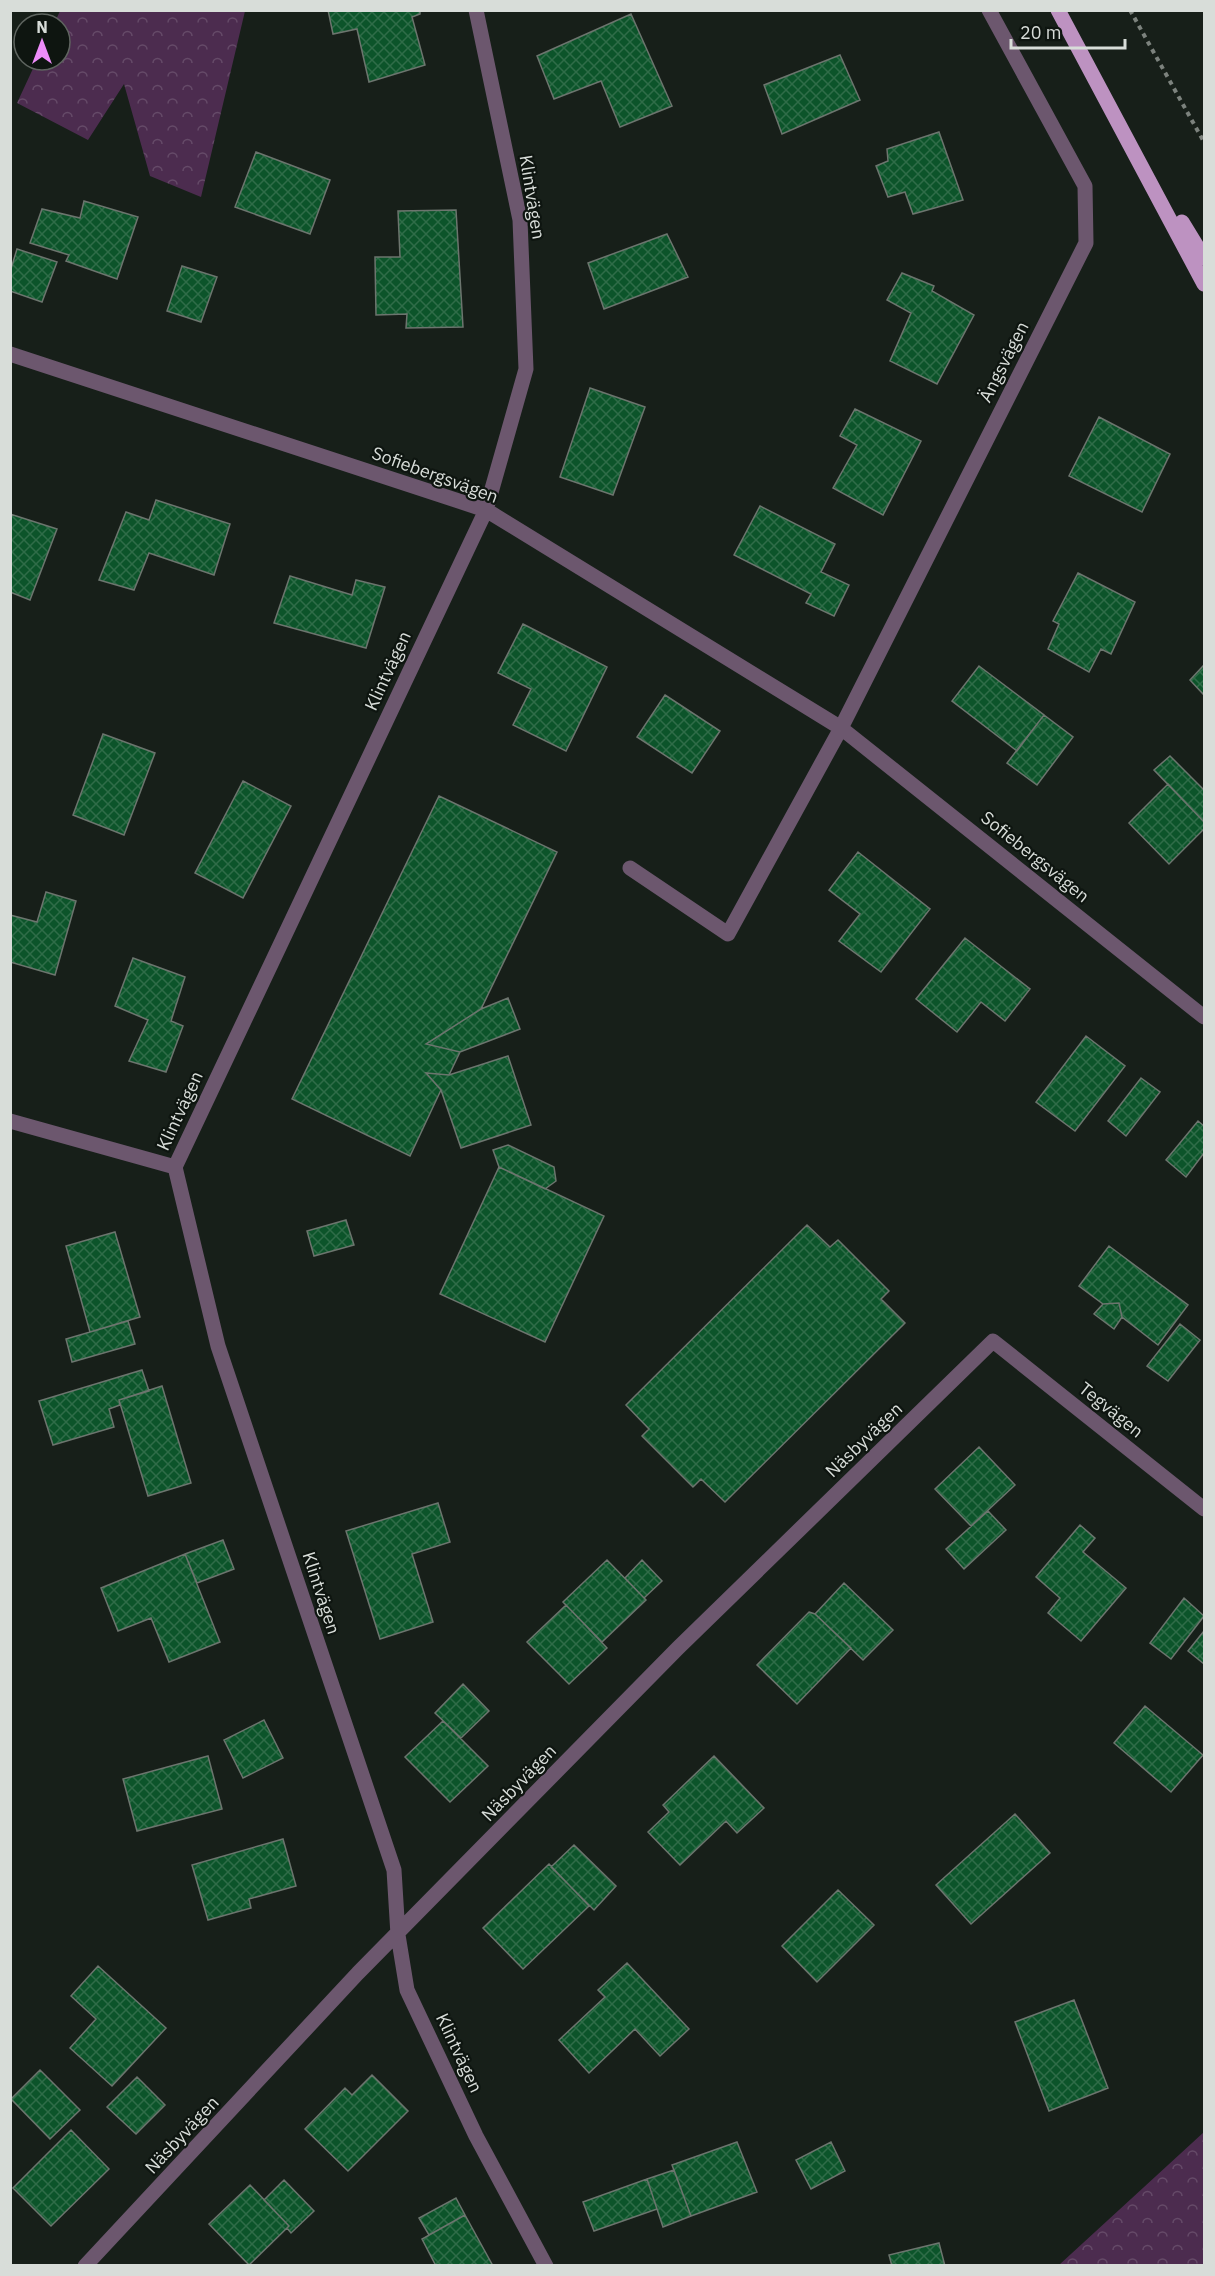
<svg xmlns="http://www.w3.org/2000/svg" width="1215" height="2276" font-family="'IBM Plex Sans',sans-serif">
<defs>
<pattern id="forest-crowns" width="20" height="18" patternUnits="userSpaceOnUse" patternTransform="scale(1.5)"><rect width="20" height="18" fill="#4c2c4f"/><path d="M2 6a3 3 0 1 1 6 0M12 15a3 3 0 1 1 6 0" fill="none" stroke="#654a68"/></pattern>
<pattern id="building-cross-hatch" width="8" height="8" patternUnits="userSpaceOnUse" patternTransform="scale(1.5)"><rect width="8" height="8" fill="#0c542a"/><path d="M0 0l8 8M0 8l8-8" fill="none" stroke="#2f6c48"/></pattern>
</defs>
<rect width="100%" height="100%" fill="#171f19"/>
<path fill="url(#forest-crowns)" d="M60,11H245L201,197L150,176L124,84L88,140L17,103L37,60H60V24H54Z
M1204,2132V2265H1059Z"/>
<path fill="url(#building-cross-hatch)" stroke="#6c756e" stroke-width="1.5" d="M328,10H420V14L412,17L425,65L369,82L357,29L333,34Z
M631,14L672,106L620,127L601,81L554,99L537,56Z
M840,55L860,100L782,134L764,85Z
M939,132L963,200L913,214L905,192L888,197L876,166L888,161L887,149Z
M256,152L330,180L310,234L235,207Z
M84,201L138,217L117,279L66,261L69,255L30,243L42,209L80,218Z
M456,210L463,327L406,328L407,314L376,315L375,257H400L398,211Z
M667,234L688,277L604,309L588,263Z
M17,249L57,262L42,302L10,291V272Z
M182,266L217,277L201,322L167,311Z
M902,273L934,286L932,291L974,315L937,384L890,361L911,313L887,300Z
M590,388L645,407L613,495L560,477Z
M855,409L921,441L883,515L833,488L857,445L840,436Z
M1099,417L1170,454L1142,512L1069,476Z
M156,500L230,524L214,575L149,553L134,590L99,580L126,512L149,520Z
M760,506L835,544L821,572L849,585L834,616L806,603L811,594L734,555Z
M10,514L57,529L30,600L10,592Z
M1078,573L1135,602L1111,654L1101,649L1089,672L1048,649L1059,624L1053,621Z
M290,576L352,595L356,580L385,587L366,648L274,623Z
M523,624L607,667L566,751L513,725L531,689L498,673Z
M1204,665V695L1190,680Z
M979,666L1044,715L1017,751L952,701Z
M665,695L720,731L692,773L637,737Z
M1044,715L1073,737L1037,785L1007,763Z
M103,734L155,753L124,835L73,815Z
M1170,756L1204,790V822L1154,770Z
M243,781L291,806L243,898L195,873Z
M1168,784L1204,822V829L1169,864L1129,823Z
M439,796L557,852L481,1009L426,1044L460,1052L449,1075L426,1073L441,1090L410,1156L292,1099Z
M858,852L930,909L881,972L839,941L860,914L829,890Z
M46,892L76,901L55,975L10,962V915L37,922Z
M965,938L1030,989L1005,1021L981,1002L957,1032L916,999Z
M133,958L185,977L171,1021L183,1026L166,1072L129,1061L148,1020L115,1006Z
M508,998L520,1029L460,1052L426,1044L481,1009Z
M1086,1036L1125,1066L1075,1131L1036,1102Z
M508,1056L531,1125L461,1148L441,1090L426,1073L449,1075Z
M1141,1078L1160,1092L1126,1136L1108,1121Z
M1198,1121L1204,1126V1153L1186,1177L1166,1160Z
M508,1145L554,1167L556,1181L545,1189L499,1167L493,1150Z
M499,1167L604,1216L545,1342L440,1294Z
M346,1220L354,1245L314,1256L307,1231Z
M807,1225L830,1247L838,1240L889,1291L881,1299L905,1323L725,1502L701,1479L693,1487L642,1436L649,1429L626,1405Z
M115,1232L140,1317L90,1332L66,1246Z
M1109,1246L1188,1305L1158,1345L1122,1317L1119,1303L1103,1304L1079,1286Z
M1119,1303L1122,1317L1114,1329L1094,1314L1103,1304Z
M128,1321L135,1344L72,1362L66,1339Z
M1180,1324L1200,1340L1168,1381L1147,1366Z
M142,1370L149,1391L119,1400L120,1405L109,1409L114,1427L53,1445L39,1401Z
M162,1386L191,1483L148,1496L119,1400Z
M979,1447L1015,1485L971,1526L935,1489Z
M438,1503L450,1542L412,1554L433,1622L380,1639L346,1531Z
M988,1511L1006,1530L964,1569L946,1549Z
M1080,1525L1095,1538L1083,1552L1126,1588L1081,1641L1048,1613L1060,1598L1036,1577Z
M223,1540L234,1569L197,1583L185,1554Z
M185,1554L220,1642L169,1662L151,1618L118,1631L101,1588Z
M607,1560L646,1600L602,1642L563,1602Z
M642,1560L662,1581L644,1598L625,1578Z
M844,1583L893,1630L863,1660L815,1614Z
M1184,1598L1204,1616L1171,1659L1150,1643Z
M566,1605L607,1648L569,1684L527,1642Z
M809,1612L815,1614L851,1648L797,1704L757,1665Z
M1204,1631V1664L1188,1651Z
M463,1684L489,1711L461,1738L435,1713Z
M1145,1706L1203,1755L1171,1792L1114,1743Z
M264,1720L283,1758L243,1778L224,1740Z
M443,1721L488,1766L450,1802L405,1757Z
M208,1756L222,1809L137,1831L123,1779Z
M714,1756L764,1808L737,1833L726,1821L680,1865L648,1832L669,1812L663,1805Z
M1015,1814L1050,1853L971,1924L936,1885Z
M283,1839L296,1886L249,1899L251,1908L208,1920L192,1865Z
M574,1845L616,1886L594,1910L551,1867Z
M549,1864L589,1906L523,1969L483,1928Z
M838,1890L874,1925L817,1982L782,1946Z
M627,1963L689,2029L660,2056L635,2029L589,2073L559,2040L605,1997L598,1990Z
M98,1966L166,2028L112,2086L70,2048L96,2019L71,1996Z
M1074,2000L1108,2088L1049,2111L1015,2022Z
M40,2070L80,2110L50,2139L11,2099Z
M372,2075L408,2111L348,2171L305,2129L345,2088L352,2095Z
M137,2077L165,2105L136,2134L107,2107Z
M71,2130L109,2169L51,2226L13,2188Z
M737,2142L757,2192L691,2216L672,2165Z
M831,2142L845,2171L811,2189L796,2160Z
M674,2170L691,2216L663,2227L647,2179Z
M647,2179L657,2209L594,2231L583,2202Z
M284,2180L314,2211L291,2233L287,2228L289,2226L264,2200Z
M250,2185L289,2226L249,2265L209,2224Z
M456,2198L465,2215L429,2235L419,2218Z
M465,2215L493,2266H436L422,2239Z
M939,2243L945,2266H892L889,2255Z"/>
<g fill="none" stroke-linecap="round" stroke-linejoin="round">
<path stroke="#7c827d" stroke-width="4" stroke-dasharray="4.5 4.5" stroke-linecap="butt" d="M1130,10L1204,142"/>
<path stroke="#6c576e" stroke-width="15" d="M476,10L520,220L526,369L486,510L175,1167L218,1346L394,1870L398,1935L407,1990L476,2136L546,2266
M10,354L486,510L841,728L1204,1017
M630,868L728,934L841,728L1086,243L1085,186L989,10
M10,1121L175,1167
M85,2266L358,1973L678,1648L993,1341L1204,1509"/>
<path stroke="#bd92c1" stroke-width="15" d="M1058,10L1204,284
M1182,222L1204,258"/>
</g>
<g text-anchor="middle" stroke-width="4.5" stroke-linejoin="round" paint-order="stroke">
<g font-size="18" fill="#d8ddd9" stroke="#0e1510">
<text transform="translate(532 197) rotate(81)" y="6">Klintvägen</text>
<text transform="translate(1004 362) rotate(-63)" y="6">Ängsvägen</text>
<text transform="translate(435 475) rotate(20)" y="6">Sofiebergsvägen</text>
<text transform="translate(388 671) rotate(-65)" y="6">Klintvägen</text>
<text transform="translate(1035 857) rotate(39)" y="6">Sofiebergsvägen</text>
<text transform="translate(180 1111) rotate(-65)" y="6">Klintvägen</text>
<text transform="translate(1111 1410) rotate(39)" y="6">Tegvägen</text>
<text transform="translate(864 1440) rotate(-44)" y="6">Näsbyvägen</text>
<text transform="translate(321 1593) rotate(72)" y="6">Klintvägen</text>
<text transform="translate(519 1783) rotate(-46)" y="6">Näsbyvägen</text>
<text transform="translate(459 2053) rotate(65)" y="6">Klintvägen</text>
<text transform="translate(182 2135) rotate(-47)" y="6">Näsbyvägen</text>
</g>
</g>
<rect width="1215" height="2276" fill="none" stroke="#d8ddd9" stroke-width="24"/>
<g transform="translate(42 42)"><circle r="28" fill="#0e1510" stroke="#5f6560" stroke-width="1.5"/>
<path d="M0-4.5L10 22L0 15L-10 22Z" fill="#ed8cf9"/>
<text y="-9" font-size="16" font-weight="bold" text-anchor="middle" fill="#d8ddd9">N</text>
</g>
<path d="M1011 39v9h114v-9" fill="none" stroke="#d8ddd9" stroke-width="3"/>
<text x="1020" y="39" font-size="18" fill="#d8ddd9" stroke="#0e1510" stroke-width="4.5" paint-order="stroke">20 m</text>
</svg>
